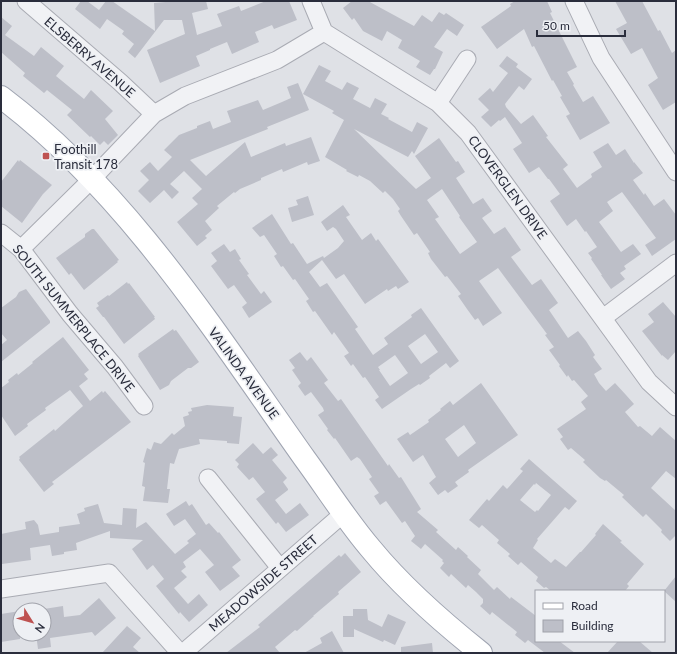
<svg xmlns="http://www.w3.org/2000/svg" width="677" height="654" font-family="Lato,sans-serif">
<rect width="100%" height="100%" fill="#dfe1e6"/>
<path fill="#bdbfc8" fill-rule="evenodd" d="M81,1H87L99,10L106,1H112L155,31L154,3L177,1H206L208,9L192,13L197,35L222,26L217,14L239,6L241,11L266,1H289L297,20L274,29L272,25L255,32L259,42L232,54L227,42L210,49V50L196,56L200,66L160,83L147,50L185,34L182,20H164L135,58L128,52L134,44L122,34L124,31L107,19L100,29L75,9Z
M352,1H368L414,26L422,15L432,22L439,12L444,15L446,13L464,25L457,36L447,29L434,47L443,52L435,69H434L430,75L416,67L420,61L398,48L402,40L387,31L382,41L363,31L354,18L352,20L343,8Z
M515,1H547L552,12L550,13L577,67L567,72L574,84L573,85L583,102L593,96L610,123L580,140L566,116L570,114L560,97L562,96L553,80L552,81L534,46L532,47L524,29L497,49L481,27L511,6L510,4Z
M615,1H642L658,31L660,30L672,53L676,50V102L663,110L648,85L658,78L642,48L631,54L616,29L627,23Z
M1,17L12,26L5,35L34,56L41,47L64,66L56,76L84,99L91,90L113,111L105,119L118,135L108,145L104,141L100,145L91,136L90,137L67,115L72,110L47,90L44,93L23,76L25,73L1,52Z
M507,56L518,64L516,67L532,79L524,90L519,86L505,104L506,107L521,124L533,115L548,136L546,137L568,165L563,169L577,188L592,177L591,174L602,167L593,152L608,143L616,155L625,149L634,163V162L643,173L633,180L644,195L645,193L654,206L664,199L676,215V239L652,256L645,245L656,238L622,192L607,202L613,211L599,222L621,252L633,244L641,254L624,266L626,269L620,273L625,279L611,289L601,275H602L591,259L592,258L588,253L597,247L586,231L585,232L576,219L567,226L550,201L560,194L549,179H548L539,167L529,173L513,149L522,143L505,117L500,121L499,120L491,127L481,117L489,110L478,99L490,88L493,92L508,73L499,66Z
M319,65L331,71L325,81L342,90L347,82L359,88L353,99L370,108L375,98L387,104L381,114L389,118L388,119L412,132L417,122L428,128L414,154L412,151L408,157L354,129L416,189L431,178L415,156L439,138L456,162L458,161L465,172L456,178L473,204L483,198L492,211L482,218L494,234L505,227L521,250L511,257L532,285L541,279L558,303L549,310L568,338L578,331L586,341L595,355L593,357L602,369L594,374L599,383L606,391L615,383L626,395L634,404L625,412L638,427L640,426L652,436L660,427L676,441V479L666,471L651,488L676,511V535L670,541L661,532L662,530L646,514L643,517L622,497L624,495L606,480L605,481L600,478L583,462L585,460L571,448L568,450L560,439L563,437L557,429L586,409L581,402L588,396L574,380L572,381L568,375L567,377L559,366L560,365L549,350L554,347L545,335L547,334L498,268L479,281L502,313L483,326L478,318L475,320L467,309L458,296L461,294L447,276L445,277L431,259L428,253L430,252L417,233L414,235L401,216L398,211L400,209L393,199L385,191L383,193L370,181L359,175L358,177L346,171L347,170L325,157L344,120L332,113L334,111L303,94ZM442,189L460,216L459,217L477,242L460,254L435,219L439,217L427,200Z
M298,83L309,110L267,127L268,129L190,160L206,176L245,142L251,157L285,143L286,146L311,137L320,161L308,165L307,162L283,172L282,169L261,178V180L240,189L235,193L234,192L217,206L219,208L205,221L212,230L205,236L207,238L197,246L177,222L198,204L192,198L202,189L184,171L170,184L179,192L172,199L164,190L150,203L138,191L149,180L140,171L150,162L158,171L172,157L164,150L179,135L197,128V126L210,121L213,129L231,122L227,111L258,100L263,110L282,102L291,98L287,87Z
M18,160L19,162L20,160L52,185L43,194L22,223L1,206V182Z
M308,196L314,215L292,222L288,208L298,205L296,200Z
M343,205L350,215L346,217L362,240L371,233L376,241L378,239L409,282L398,289L396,286L388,291L387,289L365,304L344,274L336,279L322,260L309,272L320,287L327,283L358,327L355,329L373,355L388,344L384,338L412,317L411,315L421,308L459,361L450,368L446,363L429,376L430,378L420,385L419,384L411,389L382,409L375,400L379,397L365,377L363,378L353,364L351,366L344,356L349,353L334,332L332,335L315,311L313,312L306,301L309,299L295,279L293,280L283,266L281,267L274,256L277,254L264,235L260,237L252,228L272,214L291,244L293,243L307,264L323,256L324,258L338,248L344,241L336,229L333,227L327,231L321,222ZM425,334L438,352L421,364L408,346ZM395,355L408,373L390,386L379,370H380L378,367Z
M92,229H94L119,260L117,261L118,262L84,290L71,273L69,275L56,258L85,237V234Z
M224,244L230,252L235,249L241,259L239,260L249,274L247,275L261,294L264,291L272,302L249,318L242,307L247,303L234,285L228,289L211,266L217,261L211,253Z
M127,282L128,284L129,283L155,317H154L155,319L124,344L104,317H103L96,308L99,306L97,303L108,295L109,296Z
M26,289L50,321V323L1,362V345L7,340L1,333V308L16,297L19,292Z
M663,302L676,317V351L668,360L662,355V356L642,331L654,322L648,314Z
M173,329L174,331L176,330L199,362L191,368H188L171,381L169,385L160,390L138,356L139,355L138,354Z
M63,337L89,370L84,374L88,379L79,386L90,401L102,391L103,393L105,391L131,422L52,482L54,484L44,492L19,460L20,458L19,457L54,429L55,431L83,406L70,390L45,408L46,410L27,424L28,426L15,436L1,415V388L9,382L8,380L17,373L18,375L33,363L32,362Z
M300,352L307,361L311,357L328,380L324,383L338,401L341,399L388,466L389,464L399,478L401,477L421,509L417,512L438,530L436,532L456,550L458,547L468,556L467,557L481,570L478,574L494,590L497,587L510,599L511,597L536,616V641H559L575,653H545L528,640L525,643L515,635L517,632L492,612L490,615L480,606L483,603V599L476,592L468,585L466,588L451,574L449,577L440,568L444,563L442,561L443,560L425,544L421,549L411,541L415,536L405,521L402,523L386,501L380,505L374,496L379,493L369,479L372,477L360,459L357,457L351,461L335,438L334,439L327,430L328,429L318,415L324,411L323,408L311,392L305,396L298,386L301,383L292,370L295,368L289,360Z
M481,383L518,435L468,470L469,472L455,482L458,486L448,493L445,490L438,495L429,483L436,477L423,455L413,462L397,439L408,432L410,435L429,422L428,420L441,410L440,409L450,401L453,405ZM464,425L476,443L458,457L445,439Z
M207,405L234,407L233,416L242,417L239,444L227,443V441L199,439L200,444L179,449L174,464L170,463L167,489H170L168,503L143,501L145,487L142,486L145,463L143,462L147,448L151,450L154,442L161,444L172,433L174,435L185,426L183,417L189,415L188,412L192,411L191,408Z
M253,443L263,454L271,447L278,455L272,460L287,478L283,482L288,489V490L275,500L286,514L300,503L309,515L286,532L278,522L276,524L256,499L265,492L253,477L249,480L237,467L239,464L235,460Z
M529,459L577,501L569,510L565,507L537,539L538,540L533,548L551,563L555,559L566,567L580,552H581L596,535L595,534L603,524L622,541L620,542L644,564L627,584L629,586L625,591H551L546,587L544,588L536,581L538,577L521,562L518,565L508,556L510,554L497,543L499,540L482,525L479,528L469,520L487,499L489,501L503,485L507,489L523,471L520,469ZM536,483L551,495L538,511L537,510L535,512L520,500L534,484L535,485Z
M186,501L189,506L192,504L206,525L209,523L218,533L219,532L241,560L232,567L240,576L220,591L205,572L214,565L200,549L183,562L186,567L181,571L187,577L174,588L188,604L199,594L208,605L189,622L180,612L179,614L156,586L164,579L153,565L147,570L132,549L143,540L110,538V531L76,543L77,550L64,552V554L52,556L50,545L30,548L31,560L2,564L1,534L26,529L25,522L34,520L38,525L40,535L59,532V527L80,524L77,514L85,511L84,508L98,504L104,523L122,525L123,508L137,509L136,528L146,522L175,554L189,543L187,541L196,534L185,519L174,526L166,514Z
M345,553L361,572L338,592L339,594L313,616H314L297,631L295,630L275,647L280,653H226L260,627L258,625L339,555L341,557Z
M676,576V602L664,591Z
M99,598L116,618L95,636L92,632L50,638L51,647L38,649L36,634H44V609L63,606L64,617L80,615Z
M353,609H367L368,620L382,627L388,614L406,622L395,645L384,640L383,642L354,629V637H343V616H353Z
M20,611V639L1,642V614Z
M127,626L141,638L133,647L140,653H102Z
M332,631L344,653H304L322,643L320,638Z
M618,641H639L653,653H607Z
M432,643L433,653H401V647Z"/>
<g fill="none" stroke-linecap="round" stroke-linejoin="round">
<defs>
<path id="minor" d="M26,1L120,82L154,114
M311,1L324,32L438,103L468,133L649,382L676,407
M574,1L601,58L676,172
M438,103L467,59
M1,233L21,249L70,314L115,367L144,406
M21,249L93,178L154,114L185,96L277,60L324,32
M603,318L676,263
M208,478L280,568
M1,589L109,573L180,653
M183,653L344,513"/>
<path id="major" d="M1,97C127,192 215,332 305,459C327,489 347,521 371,549C403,588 442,622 481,653"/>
</defs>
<use href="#minor" stroke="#a9abb3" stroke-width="19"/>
<use href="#major" stroke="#9fa4b1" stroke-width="24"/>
<use href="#minor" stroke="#f1f2f5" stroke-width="17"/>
<use href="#major" stroke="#fff" stroke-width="22"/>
</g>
<rect fill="#be5251" stroke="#eef0f4" stroke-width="1.5" x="42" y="152" width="8" height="8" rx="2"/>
<g text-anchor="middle" stroke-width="3.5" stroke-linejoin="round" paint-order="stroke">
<g font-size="13" fill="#2a2d3c" stroke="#eef0f4">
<text transform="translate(90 57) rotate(41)" y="5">ELSBERRY AVENUE</text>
<text transform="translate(508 187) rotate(54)" y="5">CLOVERGLEN DRIVE</text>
<text transform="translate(74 318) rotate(51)" y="5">SOUTH SUMMERPLACE DRIVE</text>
<text transform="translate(244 373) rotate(54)" y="5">VALINDA AVENUE</text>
<text transform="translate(263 583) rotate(-41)" y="5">MEADOWSIDE STREET</text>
</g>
<g font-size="13" fill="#2a2d3c" stroke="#eef0f4" text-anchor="start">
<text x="54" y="154">Foothill<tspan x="54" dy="15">Transit 178</tspan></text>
</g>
</g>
<rect width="677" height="654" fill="none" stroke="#2a2d3c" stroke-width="4"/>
<rect x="535" y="590" width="130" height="52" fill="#eef0f4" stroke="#a0a2aa"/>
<rect x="543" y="603" width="20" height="6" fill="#ffffff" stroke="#a0a2aa"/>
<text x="571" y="610" font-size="12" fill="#2a2d3c">Road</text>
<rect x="543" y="620" width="20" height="12" fill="#bdbfc8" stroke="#a0a2aa"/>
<text x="571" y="630" font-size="12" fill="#2a2d3c">Building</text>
<g transform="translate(32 622) rotate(127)"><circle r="19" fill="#eef0f4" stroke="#a0a2aa"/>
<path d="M0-3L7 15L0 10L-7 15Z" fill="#be5251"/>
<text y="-6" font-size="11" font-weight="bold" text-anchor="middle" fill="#2a2d3c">N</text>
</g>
<path d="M537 30v6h88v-6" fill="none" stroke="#2a2d3c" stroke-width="2"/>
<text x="543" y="30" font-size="12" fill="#2a2d3c" stroke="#eef0f4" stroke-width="3" paint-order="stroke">50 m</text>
</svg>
